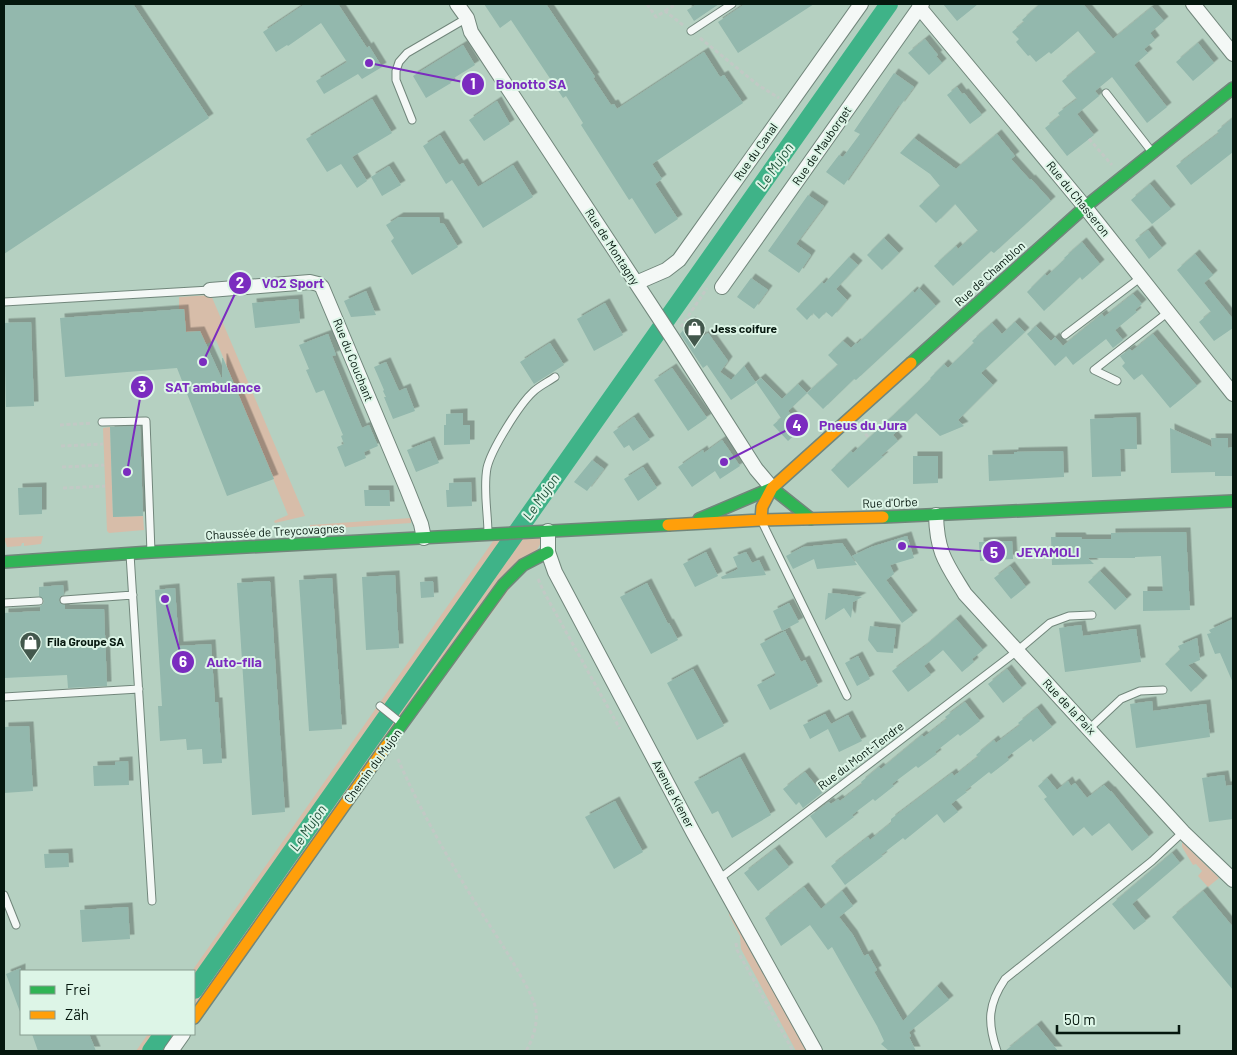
<svg xmlns="http://www.w3.org/2000/svg" width="1237" height="1055" font-family="Barlow,sans-serif">
<defs>
<filter id="shadow"><feDropShadow dx="4.5" dy="-4.5" stdDeviation="0" flood-color="#0004"/></filter>
</defs>
<rect width="100%" height="100%" fill="#b5d0c1"/>
<path fill="#d7bda9" d="M211,295L305,516L275,523L274,521L288,515L216,340L206,344L186,332L184,309H179V297Z
M110,427L113,517L143,516L144,530L109,533L107,531L103,428Z
M411,518V523L308,530L310,525Z
M548,531L532,558L194,1018V971H192L498,534Z
M43,536L41,544L24,546V543H22L21,546L7,547L4,538Z
M1182,842L1219,878L1208,887L1198,876L1202,871L1196,864L1193,865L1182,847Z
M729,913H732L806,1050L804,1051H796L741,949L740,936L729,915Z
M148,1034H183L171,1051H136Z"/>
<g fill="none" stroke-linecap="round" stroke-linejoin="round">
<path stroke="#3fb388" stroke-width="18" d="M194,990L889,4
M151,1051L163,1034"/>
</g>
<path fill="#93b8ad" filter="url(#shadow)" d="M4,4H133L209,118L4,254Z
M305,4H338L367,48L369,46L382,67L362,79L358,74L324,94L316,81L347,62L321,23L288,46L287,45L276,52L263,32Z
M484,4H546L595,77L593,78L611,105L614,104L617,109L704,52L720,77L724,75L743,103L652,164L662,179L655,184L678,219L655,234L632,198L629,200L581,125L583,123L566,96L563,98L511,20L500,28Z
M697,4H719L694,21L687,10Z
M745,4H814L738,53L718,22Z
M943,4H978L957,21Z
M1040,4H1083L1113,39L1152,7L1164,21L1150,33L1155,40L1144,49L1148,53L1134,65L1167,107L1147,123L1112,77L1095,91L1099,96L1077,114L1094,135L1067,156L1045,128L1060,116L1058,113L1077,99L1062,81L1096,53L1078,31L1051,54L1049,52L1036,62L1030,55L1028,56L1016,42L1019,39L1012,32L1024,22L1022,20Z
M925,39L938,55L936,56L942,63L929,75L908,53Z
M1198,43L1214,63L1193,81L1176,62Z
M463,45L475,65L449,81L451,83L426,98L413,76Z
M894,73L914,87L900,106L899,105L844,185L826,172L839,155L843,157L860,134L854,131Z
M957,87L962,94L964,93L982,115L970,124L947,95Z
M372,99L392,133L352,157L367,181L357,188L341,164L327,172L306,139Z
M497,101L510,124L484,141L469,120Z
M1233,118V152L1191,185L1176,166L1219,133L1217,131Z
M997,134L1015,156L1011,159L1030,180L1031,179L1051,201L994,253L991,251L953,286L934,266L956,246L958,249L978,231L955,204L936,223L919,206L940,186L930,174L900,153L914,138L956,169Z
M440,135L459,165L463,163L478,187L513,165L533,197L483,228L452,180L446,184L423,146Z
M389,166L401,185L382,196L371,177Z
M1150,184L1171,209L1152,224L1131,200Z
M808,195L824,206L796,244L811,255L799,273L768,251Z
M399,217H439L440,223L444,224L458,247L412,275L391,241L394,238L386,225Z
M1148,230L1162,248L1149,259L1135,240Z
M884,238L899,253L882,270L867,255Z
M1082,242L1100,264L1082,280L1080,277L1044,311L1027,292L1045,274L1047,276L1065,259L1064,258Z
M1195,254L1213,275L1204,283L1233,319V328L1214,341L1199,322L1211,312L1177,270Z
M849,257L858,265L836,289L847,300L832,317L826,312L819,319L813,313L807,320L796,309L822,282L824,284Z
M751,278L768,290L754,309L737,297Z
M919,288L936,306L856,380L854,379L823,409L807,393L838,365L828,355L843,341L851,348L856,343L857,344L913,291L915,293Z
M366,291L376,315L351,317L344,301Z
M1133,294L1142,304L1135,310L1137,312L1115,330L1123,340L1113,348L1106,339L1073,365L1066,356L1055,366L1027,334L1036,326L1051,341L1055,337L1063,346L1102,314L1104,317Z
M298,299L300,323L255,328L252,303Z
M605,303L623,335L594,351L577,319Z
M184,309L186,332L200,331L222,379V358H223L274,479L227,496L177,368L65,377L60,318Z
M691,321L702,337L708,333L728,361L720,372L731,380L744,366L756,383L731,400L707,365L703,368L680,334Z
M31,322L34,406L6,407L4,323Z
M1015,322L1025,332L981,373L993,385L958,420L964,426L940,436L916,413L893,435L898,441L881,456H884L848,488L831,470L851,451L853,453L900,409L931,379L930,378L944,364L948,368L974,343L972,341L992,323L1002,334Z
M328,334L336,355L332,356L362,428L369,425L378,446L364,452L366,458L345,467L337,447L344,444L341,436L343,435L324,390L316,393L306,370L309,369L299,345Z
M1153,334L1197,386L1170,408L1142,374L1134,380L1122,366L1125,363L1120,356L1130,349L1132,351Z
M550,343L564,365L534,384L520,362Z
M386,362L399,391L406,388L415,411L393,419L384,397H386L383,391L384,390L374,367Z
M672,368L707,418L688,431L654,380Z
M761,378L782,399L798,384L807,393L788,411L803,427L788,441L773,425L781,418L756,382Z
M463,413V425H470V444L444,445V425H446V414Z
M634,417L650,440L633,451L629,445L624,448L613,432Z
M1136,417L1137,449H1120L1121,476L1092,477L1090,419Z
M140,426L143,516L113,517L110,427Z
M1170,428L1212,447L1211,438H1228V448L1233,447V476H1215V472L1171,473Z
M722,440L740,466L720,479L715,471L692,487L678,467L703,450L704,453Z
M430,441L439,463L416,472L407,450Z
M1063,451L1064,477L989,481L988,455L1014,454V452Z
M913,456H938V483L913,484Z
M592,460L604,469L587,491L574,482Z
M643,467L657,488L638,501L624,479Z
M471,482L472,506L447,507L446,490H449V483Z
M42,487V514L19,515L18,488Z
M364,490H389L390,506H365Z
M1186,532L1190,610L1143,611V591H1163L1161,556L1135,557V558H1088L1094,564L1052,565L1051,537H1081L1082,539H1111V533Z
M907,536L914,558L890,565L894,574L886,580L913,615L902,623L852,556L871,547Z
M1012,541L1013,559L980,561L979,542Z
M842,543L857,565L817,569L814,559L793,569L786,556L803,547Z
M706,552L718,576L695,587L683,564Z
M746,552L752,563L759,560L766,575L722,579L721,577L738,569L733,557Z
M1010,566L1026,587L1011,599L994,578Z
M1100,571L1127,599L1115,610L1088,582Z
M395,575L399,648L366,650L362,577Z
M332,578L342,729L309,731L299,580Z
M270,581L285,812L252,815L237,583Z
M433,581L434,597L421,598L420,582Z
M647,583L668,624L669,623L678,640L651,654L620,597Z
M63,585L64,595L61,596L59,600L60,603L65,605V609H104L107,686L68,688L67,675L4,678V613L40,611V606L43,604L44,600L39,596V587Z
M175,588L179,646L211,644L215,702H218L222,763L203,764L202,749L187,750L186,739L160,741L158,706H162L155,590Z
M828,593L841,594L862,597L853,602L851,618L844,608L825,620Z
M789,603L799,622L782,631L773,611Z
M956,619L983,650L972,659L974,662L962,672L943,650L924,666L931,675L908,692L892,671L924,647Z
M1233,619V683L1220,653L1215,654L1207,634L1211,633L1209,630Z
M1081,625L1083,636L1136,629L1141,662L1065,672L1059,628Z
M870,626L896,629L893,653L877,652L868,640Z
M785,631L801,662L805,660L818,686L770,710L757,685L776,675L760,644Z
M1197,638L1200,660L1188,665L1203,680L1191,692L1165,664L1180,650L1178,646Z
M858,656L870,679L857,686L845,663Z
M693,669L724,726L697,740L667,683Z
M1007,669L1022,688L1003,703L988,684Z
M1152,701L1153,711L1206,704L1210,737L1136,748L1130,704Z
M965,702L980,721L960,736L958,734L935,752L937,754L918,768L916,766L892,784L894,786L875,801L873,799L852,815L854,817L826,838L810,816L829,802L831,804L838,799L840,801L862,784L861,782L879,767L881,769L922,735L924,737L947,719L945,717Z
M1037,708L1052,727L1033,742L1031,739L1007,757L1009,760L991,774L989,772L965,791L967,792L951,804L958,812L944,823L937,814L905,840L903,838L881,855L883,856L845,885L831,866L868,837L870,840L891,823V819L952,773L954,776L978,757L976,755L994,740L996,743L1020,725L1018,723Z
M825,714L831,724L848,715L862,741L839,752L828,729L810,739L803,725Z
M29,726L33,791L4,793V727Z
M740,757L771,815L732,838L718,811L712,814L694,782Z
M128,761L129,785L94,786L93,766L115,765V762Z
M805,772L822,793L803,808L799,802L796,805L783,789Z
M1224,775L1226,786L1233,785V819L1209,822L1202,778Z
M1047,778L1057,790L1068,781L1071,786L1075,783L1087,798L1104,785L1110,791H1111L1149,837L1132,851L1109,823L1092,836L1084,827L1073,836L1044,799L1047,797L1038,786Z
M615,801L643,852L614,869L585,817Z
M775,849L789,867L758,891L744,873Z
M68,853L69,867L45,868L44,854Z
M1172,853L1180,863L1132,904L1146,921L1134,930L1112,904Z
M804,887L821,909L842,891L853,906L839,917L853,935L864,956L868,954L877,970L874,972L903,1021L937,986L949,1000L909,1032L911,1036L909,1037L916,1051H889L881,1044L884,1041L877,1026L832,947L828,950L810,925L781,946L765,918Z
M1203,891L1233,927V990L1172,917Z
M128,907L130,939L82,942L80,910Z
M21,968V1012H20L6,974Z
M1037,1025L1058,1051H1005Z
M32,1034H89L96,1051H38Z"/>
<g fill="none" stroke-linecap="round" stroke-linejoin="round">
<defs>
<path id="lane" d="M691,31L732,4
M1106,93L1152,152
M412,120L396,80V71L399,62L407,53L467,18
M4,302L210,290
M1065,335L1140,278
M1117,381L1094,370L1167,313
M102,422L146,421L151,552
M762,522L847,696
M488,534C488,513 483,489 487,468C491,450 519,405 533,392C539,386 548,382 555,377
M130,554L152,901
M64,600L133,595
M4,603L39,601
M4,697L139,689
M380,706L401,723
M1089,729L1121,699L1140,691L1163,690
M719,879L1017,651L1050,623L1069,616L1092,615
M4,895L16,925
M997,1051C987,1022 988,1004 1005,979L1152,861L1183,832"/>
<path id="street" d="M457,4L467,18L471,32L673,339L756,469L772,488
M1193,4L1233,54
M919,7L1085,207L1233,394
M636,283L666,270L679,260L861,4
M722,287L922,4
M210,290L310,282L318,284L322,287L407,489L421,524L424,538
M936,515C937,553 946,563 965,594L1183,832L1233,880
M548,531V552L555,572L693,832L815,1051
M171,1051L183,1034"/>
<path id="fast" d="M911,363L1085,207L1233,88
M772,488L811,519
M883,517L1233,501
M699,519L772,488
M4,562L151,552L668,525
M387,745L503,585L523,565L548,552"/>
<path id="slow" d="M761,520L762,507L772,488L911,363
M668,525L761,520L883,517
M194,1018L387,745"/>
</defs>
<use href="#lane" stroke="#71867b" stroke-width="9"/>
<use href="#street" stroke="#71867b" stroke-width="16"/>
<use href="#fast" stroke="#71867b" stroke-width="14"/>
<use href="#slow" stroke="#71867b" stroke-width="14"/>
<path stroke="#c2c9c5" stroke-width="3" stroke-dasharray="4 2.5" stroke-linecap="butt" d="M647,4L656,17L665,11L683,25
M665,11L676,4
M700,38L758,85L779,98
M1089,139L1112,165
M681,327L707,288
M60,425L92,423
M861,429L869,438
M61,446L103,444
M62,467L104,465
M63,488L105,486
M538,579L545,594L620,729
M398,759C418,806 446,855 473,899C490,927 508,952 523,980C528,989 535,1001 536,1011C538,1024 532,1041 526,1051
M736,943L737,950L793,1051"/>
<use href="#lane" stroke="#f4f8f6" stroke-width="7"/>
<use href="#street" stroke="#f4f8f6" stroke-width="14"/>
<use href="#fast" stroke="#30b455" stroke-width="11"/>
<use href="#slow" stroke="#ff9f0a" stroke-width="11"/>
</g>
<defs>
<symbol id="shop-pin" viewBox="-11 -11 22 30"><path d="M0 17L-7.5 6A9.5 9.5 0 1 1 7.5 6Z" fill="#43584d" stroke="#ddf5e7"/><path d="M-5-2.5h2.3a2.7 3.5 0 0 1 5.4 0H5L5.5 6h-11ZM-1.5-2.5h3a1.5 2.3 0 0 0-3 0Z" fill="#fff"/></symbol>
</defs>
<g fill-rule="evenodd">
<use href="#shop-pin" x="682" y="316" width="25" height="34"/>
<use href="#shop-pin" x="18" y="630" width="25" height="34"/>
</g>
<g text-anchor="middle" stroke-width="4" stroke-linejoin="round" paint-order="stroke">
<g font-size="12" fill="#05170e" stroke="#ddf5e7">
<text transform="translate(822 146) rotate(-55)" y="4">Rue de Mauborget</text>
<text transform="translate(756 152) rotate(-55)" y="4">Rue du Canal</text>
<text transform="translate(1078 199) rotate(51)" y="4">Rue du Chasseron</text>
<text transform="translate(612 247) rotate(57)" y="4">Rue de Montagny</text>
<text transform="translate(990 274) rotate(-42)" y="4">Rue de Chamblon</text>
<text transform="translate(353 360) rotate(68)" y="4">Rue du Couchant</text>
<text transform="translate(890 503) rotate(-2)" y="4">Rue d'Orbe</text>
<text transform="translate(275 532) rotate(-3)" y="4">Chaussée de Treycovagnes</text>
<text transform="translate(1069 707) rotate(47)" y="4">Rue de la Paix</text>
<text transform="translate(861 756) rotate(-37)" y="4">Rue du Mont-Tendre</text>
<text transform="translate(373 766) rotate(-54)" y="4">Chemin du Mujon</text>
<text transform="translate(673 794) rotate(62)" y="4">Avenue Kiener</text>
</g>
<g font-size="12" font-weight="bold" fill="#05170e" stroke="#ddf5e7" text-anchor="start">
<text x="711" y="333">Jess coifure</text>
<text x="47" y="646">Fila Groupe SA</text>
</g>
<g font-size="14" font-style="italic" fill="#21543c" stroke="#ddf5e7">
<text transform="translate(775 166) rotate(-55)" y="5">Le Mujon</text>
<text transform="translate(541 497) rotate(-55)" y="5">Le Mujon</text>
<text transform="translate(308 828) rotate(-55)" y="5">Le Mujon</text>
</g>
</g>
<path fill="none" stroke="#7b2cbf" stroke-width="2" d="M369 63L473 84M203 362L240 283M127 472L142 387M724 462L797 425M902 546L994 552M165 599L183 662"/>
<g fill="#7b2cbf" stroke="#ddf5e7" stroke-width="2">
<circle cx="369" cy="63" r="5"/>
<circle cx="203" cy="362" r="5"/>
<circle cx="127" cy="472" r="5"/>
<circle cx="724" cy="462" r="5"/>
<circle cx="902" cy="546" r="5"/>
<circle cx="165" cy="599" r="5"/>
<circle cx="473" cy="84" r="12"/>
<circle cx="240" cy="283" r="12"/>
<circle cx="142" cy="387" r="12"/>
<circle cx="797" cy="425" r="12"/>
<circle cx="994" cy="552" r="12"/>
<circle cx="183" cy="662" r="12"/>
</g>
<g font-size="15" text-anchor="middle" font-weight="bold" fill="#fff">
<text x="473" y="89">1</text>
<text x="240" y="288">2</text>
<text x="142" y="392">3</text>
<text x="797" y="431">4</text>
<text x="994" y="558">5</text>
<text x="183" y="667">6</text>
</g>
<g font-size="14" text-anchor="middle" font-weight="bold" fill="#7b2cbf" stroke="#ddf5e7" stroke-width="4" stroke-linejoin="round" paint-order="stroke">
<text x="531" y="89">Bonotto SA</text>
<text x="293" y="288">VO2 Sport</text>
<text x="213" y="392">SAT ambulance</text>
<text x="863" y="430">Pneus du Jura</text>
<text x="1048" y="557">JEYAMOLI</text>
<text x="234" y="667">Auto-fila</text>
</g>
<rect width="1237" height="1055" fill="none" stroke="#05170e" stroke-width="10"/>
<rect x="20" y="970" width="175" height="65" fill="#ddf5e7" stroke="#879c90"/>
<rect x="30" y="986" width="25" height="8" fill="#30b455" stroke="#879c90"/>
<text x="65" y="995" font-size="15" fill="#05170e">Frei</text>
<rect x="30" y="1011" width="25" height="8" fill="#ff9f0a" stroke="#879c90"/>
<text x="65" y="1020" font-size="15" fill="#05170e">Zäh</text>
<path d="M1057 1025v8h122v-8" fill="none" stroke="#05170e" stroke-width="2.5"/>
<text x="1064" y="1025" font-size="15" fill="#05170e" stroke="#ddf5e7" stroke-width="4" paint-order="stroke">50 m</text>
</svg>
